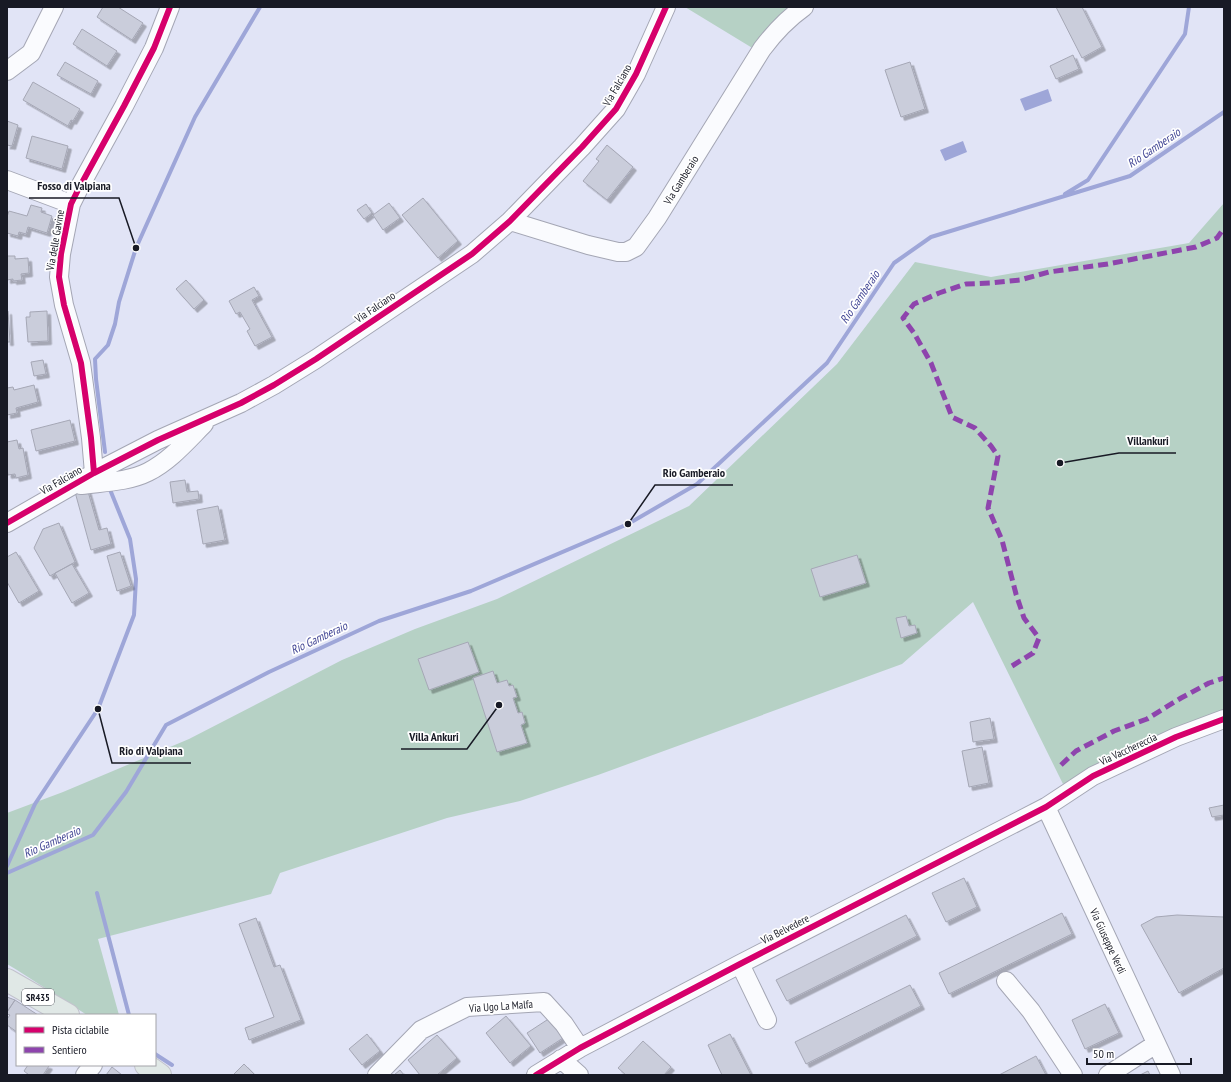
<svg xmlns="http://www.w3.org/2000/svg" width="1231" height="1082" font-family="'PT Sans Narrow',sans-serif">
<defs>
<filter id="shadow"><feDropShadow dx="3.5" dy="3.5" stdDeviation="0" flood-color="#0004"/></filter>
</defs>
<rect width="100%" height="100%" fill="#e1e4f6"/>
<path fill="#b6d1c5" d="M685,7H788L772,23L754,49Z
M1224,203V712L1063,784L973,602L902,664L598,775L520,801L447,818L280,873L271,894L98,939L119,1015H87L17,970L7,964V813L63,792L189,739L342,660L415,629L497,599L689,506L837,364L915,262L991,277L1189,243Z"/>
<path fill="#9ea6d8" d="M1048,89L1052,101L1025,111L1020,99Z
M963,141L967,152L945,161L940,150Z"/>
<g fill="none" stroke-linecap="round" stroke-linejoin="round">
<path stroke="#9ea6d8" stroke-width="4" d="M1065,194L1088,180L1185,34L1189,7
M105,452L96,379L95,359L108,345L115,324L119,302L136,248L195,117L260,7
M7,866L35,804L98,709L134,615L136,579L130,539L111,492
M7,873L93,835L126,792L166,725L269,672L379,621L471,591L628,524L697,484L827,363L894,263L931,237L1130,176L1224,112
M97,893L129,1015
M155,1054L172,1065"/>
</g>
<path fill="#cacddb" stroke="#a5a7b5" filter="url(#shadow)" d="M103,7H118L143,23L132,40L97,17Z
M1056,7H1082L1102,47L1082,58Z
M82,29L117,51L107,66L73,44Z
M1073,55L1079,69L1056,79L1050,66Z
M65,62L98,81L91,94L57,75Z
M910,62L925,109L901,117L885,70Z
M33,82L80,109L73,121L71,120L68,126L23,100Z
M7,121L18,125L12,146L7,145V146Z
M32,136L68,146L62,169L26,158Z
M607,145L633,167L607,200L583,181L599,161L596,159Z
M423,198L458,241L438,258L402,215Z
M389,203L400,218L383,230L373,215Z
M366,204L372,213L364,219L357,210Z
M31,205L42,208L41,212L52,216L47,233L28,227L26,234L19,232L18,236L7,233V217L9,211L27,216Z
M7,256H15V259L28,258L29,273L21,274L22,280L13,281V279L7,280Z
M186,280L204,300L194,309L176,289Z
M254,287L259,296L252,300L272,337L255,346L247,331L250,329L240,312L236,314L229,301Z
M7,311H8L10,342H7Z
M47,311L48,341L28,342L26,317H30V312Z
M43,360L46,374L34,376L31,362Z
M34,385L38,402L16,408L17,413L7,415V388L13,387L14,390Z
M70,420L75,441L36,451L31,430Z
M17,440L19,449L23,448L28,475L16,478L15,474L8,475L7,469V442Z
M185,480L187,492L198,491L199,499L173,503L170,482Z
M87,488L99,530L107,528L111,544L91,550L75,492Z
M218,506L225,540L203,544L197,510Z
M59,523L75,562L50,576L34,548L43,529Z
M16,552L39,591L19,603L7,582V557Z
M120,552L131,586L117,591L107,556Z
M857,555L866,583L820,597L811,569Z
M72,564L89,593L72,603L55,573Z
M906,616L909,626L915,625L917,633L901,638L896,618Z
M468,642L479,672L429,690L418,659Z
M493,671L497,683L507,680L509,686L513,685L517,697L513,698L518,713L522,712L525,723L521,725L527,743L497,752L473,678Z
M990,718L994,739L973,742L970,722Z
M982,747L989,783L969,787L962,751Z
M1224,805V815L1212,817L1209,808Z
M964,878L977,907L946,922L932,893Z
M1062,913L1072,934L949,994L939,973Z
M906,915L917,936L787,1001L776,980Z
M1177,915L1224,917V968L1179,993L1141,925L1156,917Z
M256,918L274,967L280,965L301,1020L249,1040L245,1028L274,1017L239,924Z
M910,985L921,1006L806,1064L795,1042Z
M7,997L15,1000L7,1012Z
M15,1000L38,1015H17V1032L7,1025V1019L10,1015L7,1014V1012Z
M1105,1004L1119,1033L1085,1049L1072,1020Z
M506,1016L531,1046L510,1063L486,1033Z
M550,1018L563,1038L540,1053L527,1033Z
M367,1034L380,1051L362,1065L349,1049Z
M730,1034L751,1075H722L708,1045Z
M437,1035L457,1058L437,1075H420L408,1060Z
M643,1041L671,1067L664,1075H626L618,1068Z
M1036,1056L1046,1075H999Z
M244,1064L255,1075H233Z
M28,1065H47L49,1066L43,1075H29L24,1071Z
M112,1067L122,1075H106Z
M400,1070L404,1075H394Z
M1148,1071L1150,1075H1140Z"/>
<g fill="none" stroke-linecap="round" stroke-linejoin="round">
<defs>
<path id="minor" d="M7,71L31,53L54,7
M7,180L71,204
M510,221L588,245L618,252H626L636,247L657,218L762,49C774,33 787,19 804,7
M94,473L91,438L81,363L64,305L59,277L61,254L71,204L78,190L124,106L154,48L170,7
M81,485C103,482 128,482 148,472C170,461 187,441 204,424
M7,523L94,473L158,440L241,403L274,385L316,359L472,254L510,221L582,147L616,109L636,74L666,7
M1046,807L1171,1075
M740,964L767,1020
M1006,981L1031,1011L1073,1075
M561,1059L579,1075
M85,1075L93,1065
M377,1075L421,1030L467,1007L544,1002L564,1024L580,1048
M536,1075L580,1048L740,964L1046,807L1093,776L1176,737L1224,719
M1108,1075L1156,1044"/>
<path id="major" d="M7,980L68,1015
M146,1065L160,1075"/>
</defs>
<use href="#minor" stroke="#a4a6b4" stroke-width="20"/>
<use href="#major" stroke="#c2c3cc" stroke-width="24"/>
<use href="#minor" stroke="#fafbfe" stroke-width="18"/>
<use href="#major" stroke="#e0e8e6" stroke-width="22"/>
<path stroke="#8e44ad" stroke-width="5" stroke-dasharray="10 5" stroke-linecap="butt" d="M1012,666L1033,653L1039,638L1024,618L1016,594L1002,540L988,508L998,456L991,446L975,428L952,417L931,363L914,333L903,318L914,304L939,293L966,284L990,283L1020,280L1049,272L1108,264L1196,247L1217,238L1224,228
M1061,765L1076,751L1114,731L1147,719L1181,698L1209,683L1224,678"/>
<defs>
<path id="cycleway" d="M94,473L91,438L81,363L64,305L59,277L61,254L71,204L78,190L124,106L154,48L170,7
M7,523L94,473L158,440L241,403L274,385L316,359L472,254L510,221L582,147L616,109L636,74L666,7
M536,1075L580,1048L740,964L1046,807L1093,776L1176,737L1224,719"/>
</defs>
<use href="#cycleway" stroke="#fff" stroke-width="8"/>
<use href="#cycleway" stroke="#d6006c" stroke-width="6"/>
</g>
<g text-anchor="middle" stroke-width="3.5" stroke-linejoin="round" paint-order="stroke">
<rect fill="#fff" stroke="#5d5f66" stroke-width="1" x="22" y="989" width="32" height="16" rx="3"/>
<g font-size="10" font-weight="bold" fill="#181a25">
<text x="38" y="1001">SR435</text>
</g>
<g font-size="11" fill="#181a25" stroke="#fff">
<text transform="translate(617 85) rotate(-60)" y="4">Via Falciano</text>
<text transform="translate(681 180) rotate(-58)" y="4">Via Gamberaio</text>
<text transform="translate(55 240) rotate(-80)" y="4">Via delle Gavine</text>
<text transform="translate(375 307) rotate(-34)" y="4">Via Falciano</text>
<text transform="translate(61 480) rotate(-30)" y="4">Via Falciano</text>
<text transform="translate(1128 749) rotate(-25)" y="4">Via Vacchereccia</text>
<text transform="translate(785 929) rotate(-27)" y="4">Via Belvedere</text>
<text transform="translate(1108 941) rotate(65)" y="4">Via Giuseppe Verdi</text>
<text transform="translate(501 1006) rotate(-4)" y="4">Via Ugo La Malfa</text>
</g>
<g font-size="12" font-style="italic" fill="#434795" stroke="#fff">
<text transform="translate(1154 148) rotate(-34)" y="4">Rio Gamberaio</text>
<text transform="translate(860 297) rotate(-56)" y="4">Rio Gamberaio</text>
<text transform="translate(319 638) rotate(-25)" y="4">Rio Gamberaio</text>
<text transform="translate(52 842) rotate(-24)" y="4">Rio Gamberaio</text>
</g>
</g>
<path fill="none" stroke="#181a25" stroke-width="1.5" d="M136 248L119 198H29M1060 463L1119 453H1176M628 524L655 485H733M499 705L467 749H401M98 709L112 763H191"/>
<g fill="#181a25" stroke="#fff" stroke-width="1.5">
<circle cx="136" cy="248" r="4"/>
<circle cx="1060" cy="463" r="4"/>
<circle cx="628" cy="524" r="4"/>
<circle cx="499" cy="705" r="4"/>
<circle cx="98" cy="709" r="4"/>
</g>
<g font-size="12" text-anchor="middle" font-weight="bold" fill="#181a25" stroke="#fff" stroke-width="3.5" stroke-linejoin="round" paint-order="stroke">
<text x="74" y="190">Fosso di Valpiana</text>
<text x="1148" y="445">Villankuri</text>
<text x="694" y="477">Rio Gamberaio</text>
<text x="434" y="741">Villa Ankuri</text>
<text x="151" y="755">Rio di Valpiana</text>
</g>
<rect width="1231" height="1082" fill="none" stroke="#181a25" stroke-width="16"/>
<rect x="16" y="1014" width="140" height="52" fill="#ffffff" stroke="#a3a3a8"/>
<rect x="24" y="1027" width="20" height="6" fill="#d6006c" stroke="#a3a3a8"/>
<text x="52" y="1034" font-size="12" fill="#181a25">Pista ciclabile</text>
<rect x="24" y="1047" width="20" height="6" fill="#8e44ad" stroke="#a3a3a8"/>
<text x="52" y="1054" font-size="12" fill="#181a25">Sentiero</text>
<path d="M1087 1058v6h104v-6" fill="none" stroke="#181a25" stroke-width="2"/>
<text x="1093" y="1058" font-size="12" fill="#181a25" stroke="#ffffff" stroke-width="3" paint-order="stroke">50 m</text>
</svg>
